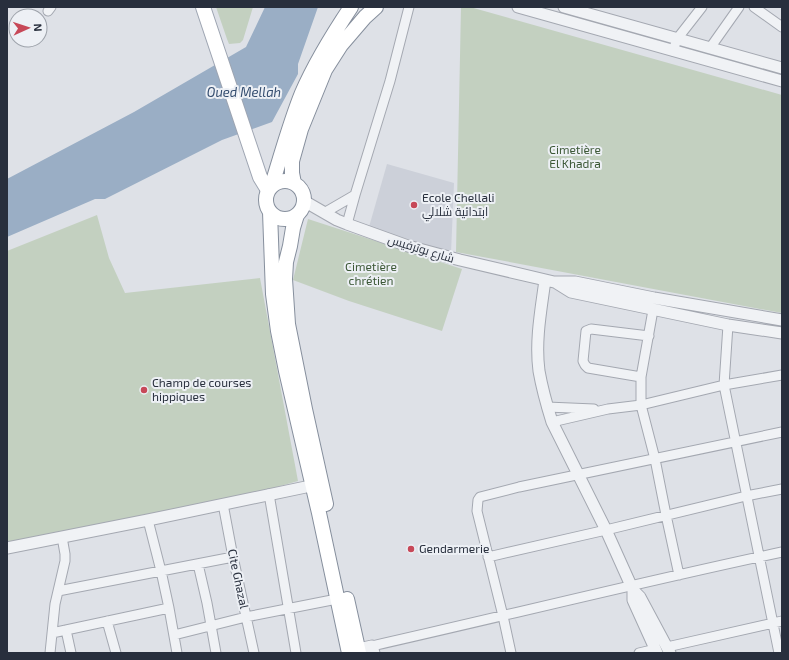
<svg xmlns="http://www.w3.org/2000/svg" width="789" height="660" font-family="'Exo 2',Cairo,sans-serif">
<rect width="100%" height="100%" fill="#dee1e7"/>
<path fill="#ccd0d9" d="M387,164L454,183L451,253L369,227Z"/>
<path fill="#c3d0c0" d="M216,7H253L243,40L240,43L229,44L227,39Z
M461,7H470L782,95V313L456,252Z
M97,215L109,258L125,293L260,278L298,481L227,501L7,546V251Z
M308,219L462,269L442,331L349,301L293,280Z"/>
<path fill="#9aaec5" d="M265,7H318L298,64V74L272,122L222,140L105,199H95L7,237V179L134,112L246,47Z"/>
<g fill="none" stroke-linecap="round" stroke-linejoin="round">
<defs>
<path id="minor" d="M754,7L782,27
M48,11L51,7
M710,48L739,7
M673,51L677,39L702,7
M324,213L355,195
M347,224L355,195L390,81L409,7
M653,310L641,377V405L655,459L666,515L679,575
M728,325L724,385L779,653
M641,377L588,368L585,365L583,361L586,331L591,329L649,336
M547,407L594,409
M552,422L608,409L641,405L724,385L782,375
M269,494L296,653
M223,504L233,557L254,653
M148,520L161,571L169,608L177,653
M488,557L606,530L746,496L782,489
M198,564L207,603L216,653
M58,591L233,557
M107,621L116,653
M66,630L71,653
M52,633L169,608
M174,635L246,617L337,599
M372,646C509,615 645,581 782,552
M667,647L782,621
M50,653L55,604L65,561V554L62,537
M511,653L503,616L477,511L478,500L480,497L484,496L519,487L782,432
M639,653L656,649"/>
<path id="tertiary" d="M518,7L782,81
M564,7L782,68
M304,201L337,220L347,224L408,246L460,260L554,282H575L654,298L782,320
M545,280C541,310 535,341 539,371C542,388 547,406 552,422L606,530L633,590L640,597L670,653
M555,282L571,292L728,325L782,333
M7,548L148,520L320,484
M633,590V600L657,653
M358,649L372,646L374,653"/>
<path id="primary" d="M203,7L260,177L268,190"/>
<path id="trunk" d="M266 200a19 19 0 1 1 38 0a19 19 0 1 1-38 0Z
M294,183L292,173V161L301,129L325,70L341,45L365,17L376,7
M273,184L274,178C283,149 291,120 302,93C315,63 333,34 351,7
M270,212L273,294L278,331L286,371L319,513L349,653
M297,215L293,228L290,246L286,262L285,279L288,324L305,409L326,504
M347,599L359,653"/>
</defs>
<use href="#minor" stroke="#a4a8b1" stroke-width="11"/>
<use href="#tertiary" stroke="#a4a8b1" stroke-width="13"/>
<use href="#primary" stroke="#9ea5b2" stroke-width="16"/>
<use href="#trunk" stroke="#868f9d" stroke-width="16"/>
<use href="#minor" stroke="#f0f2f5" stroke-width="9"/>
<use href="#tertiary" stroke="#f0f2f5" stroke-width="11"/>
<use href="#primary" stroke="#fff" stroke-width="14"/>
<use href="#trunk" stroke="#fff" stroke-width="14"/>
</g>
<g fill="#c74858" stroke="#edf0f5" stroke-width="1.5">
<circle cx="414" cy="205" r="4"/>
<circle cx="144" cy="390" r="4"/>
<circle cx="411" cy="549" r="4"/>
</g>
<g text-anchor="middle" stroke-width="4" stroke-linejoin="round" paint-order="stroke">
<g font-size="12" fill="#3c5836" stroke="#edf0f5">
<text x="575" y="154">Cimetière<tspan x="575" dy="14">El Khadra</tspan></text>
<text x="371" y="271">Cimetière<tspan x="371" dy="14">chrétien</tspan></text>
</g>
<g font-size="12" fill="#282f3d" stroke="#edf0f5" text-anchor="start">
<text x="422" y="202">Ecole Chellali<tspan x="422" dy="14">ابتدائية شلالي</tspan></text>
<text x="152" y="387">Champ de courses<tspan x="152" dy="14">hippiques</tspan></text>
<text x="419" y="553">Gendarmerie</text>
</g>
<g font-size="12" fill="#282f3d" stroke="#edf0f5">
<text transform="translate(421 249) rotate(17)" y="4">شارع بوترفيس</text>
<text transform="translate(238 579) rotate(78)" y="4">Cite Ghazal</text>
</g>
<g font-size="13" font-style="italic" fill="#344d6f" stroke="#edf0f5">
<text x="244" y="97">Oued Mellah</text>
</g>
</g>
<rect width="789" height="660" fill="none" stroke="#282f3d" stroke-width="16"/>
<g transform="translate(28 28) rotate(87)"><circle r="19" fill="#edf0f5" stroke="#9ea3ab"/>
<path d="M0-3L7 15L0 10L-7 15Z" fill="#c74858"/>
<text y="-6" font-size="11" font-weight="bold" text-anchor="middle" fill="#282f3d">N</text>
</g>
</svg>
